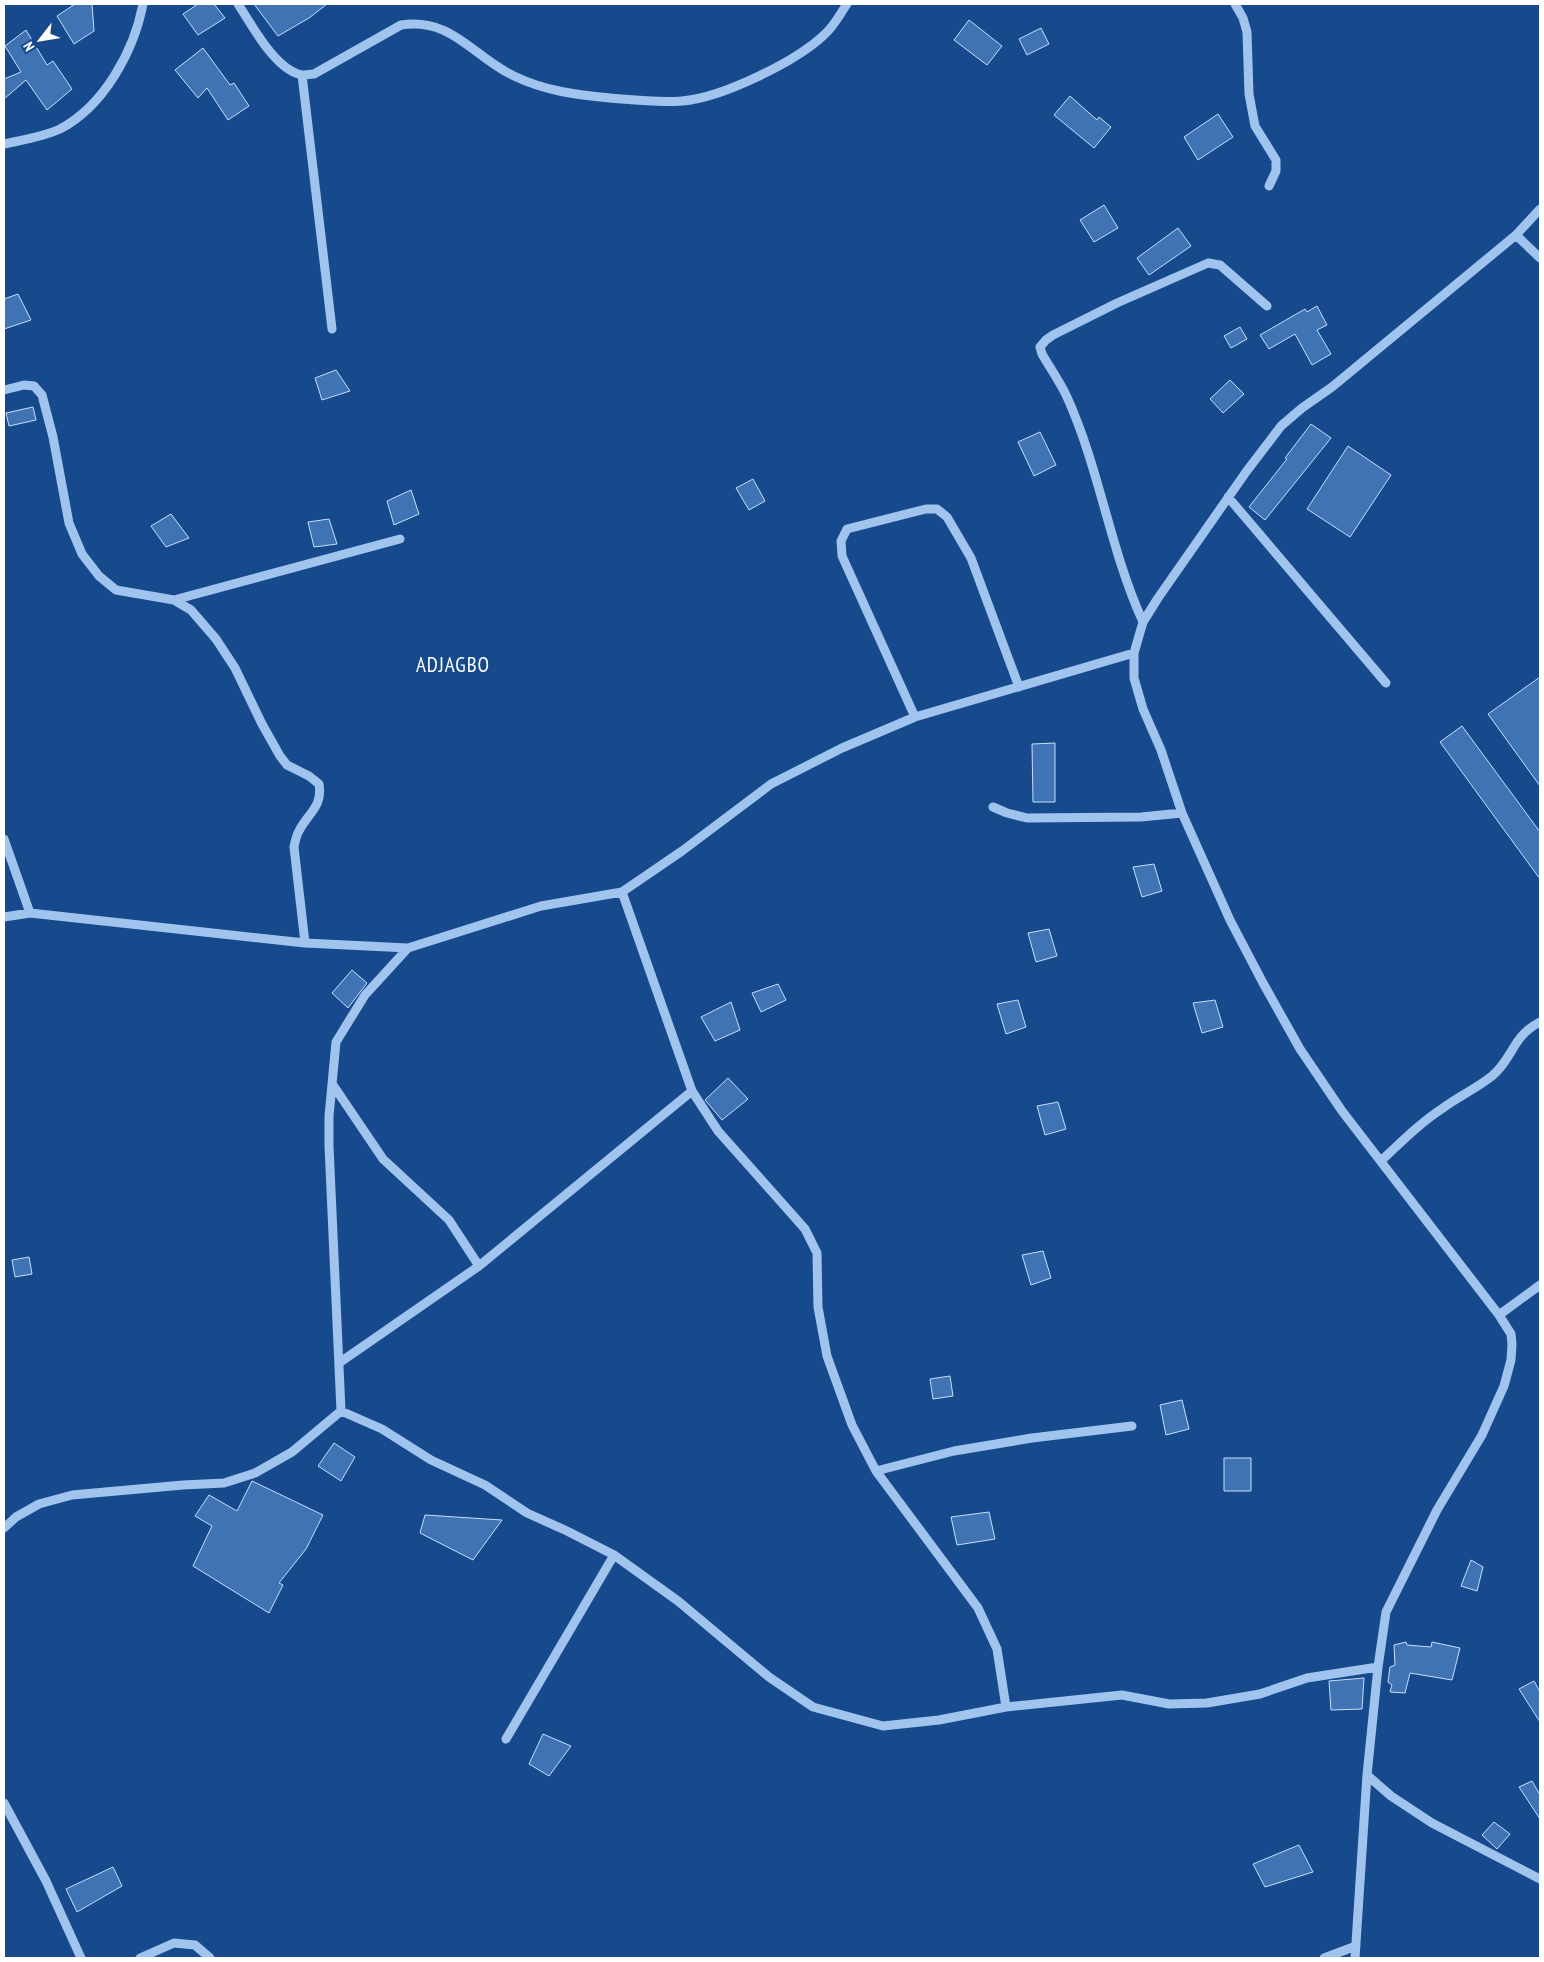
<svg xmlns="http://www.w3.org/2000/svg" width="1544" height="1962" font-family="'PT Sans Narrow',sans-serif">
<rect width="100%" height="100%" fill="#174a8c"/>
<path fill="#3f73b4" stroke="#c7defb" d="M75,4H92L94,31L74,44L57,16Z
M198,4H214L225,18L198,35L183,14Z
M254,4H327L309,18L278,36Z
M969,20L1002,46L987,65L954,40Z
M1041,28L1049,44L1027,55L1019,39Z
M26,30L47,65L53,61L72,89L47,110L26,80L4,99V79L21,72L5,46Z
M203,48L230,85L234,83L249,106L228,120L207,88L198,98L175,70Z
M1070,96L1097,120L1099,117L1111,127L1094,148L1054,115Z
M1218,114L1233,137L1198,160L1184,137Z
M1104,205L1118,228L1094,242L1080,220Z
M1178,228L1191,246L1149,275L1137,258Z
M18,294L31,320L4,329V299Z
M1317,306L1327,325L1317,330L1331,354L1312,365L1295,334L1269,349L1260,335L1305,309L1307,312Z
M1240,327L1247,339L1231,348L1224,336Z
M336,370L350,391L322,400L315,378Z
M1230,380L1244,394L1223,413L1210,399Z
M33,407L36,420L9,426L6,413Z
M1311,424L1331,438L1265,520L1249,507L1287,459L1285,458Z
M1040,432L1056,465L1034,476L1018,442Z
M1348,446L1391,475L1350,537L1307,509Z
M753,479L765,501L749,510L736,488Z
M411,490L419,514L394,525L387,501Z
M171,514L189,538L166,547L151,526Z
M329,519L337,544L314,547L308,522Z
M1540,677V786L1488,714Z
M1462,726L1540,832V879L1440,742Z
M1055,743V802H1033L1032,744Z
M1154,864L1162,891L1142,897L1133,867Z
M1049,929L1057,956L1036,962L1028,933Z
M352,970L367,983L348,1008L332,993Z
M778,984L786,1000L761,1012L752,993Z
M1018,1000L1026,1027L1006,1034L997,1004Z
M1215,1000L1223,1027L1202,1033L1193,1003Z
M731,1002L740,1030L715,1041L701,1017Z
M728,1078L748,1099L722,1120L705,1100Z
M1058,1102L1066,1129L1045,1135L1037,1106Z
M1043,1251L1051,1278L1031,1285L1022,1255Z
M29,1257L32,1274L15,1277L12,1260Z
M950,1376L953,1396L933,1399L930,1379Z
M1182,1400L1189,1429L1166,1435L1160,1405Z
M334,1443L355,1457L341,1481L318,1466Z
M1224,1458H1251V1491H1224Z
M252,1481L323,1515L306,1549L279,1583L283,1585L269,1613L193,1566L212,1526L195,1516L209,1495L237,1511Z
M989,1512L995,1539L957,1545L951,1517Z
M425,1515L502,1520L473,1560L420,1533Z
M1471,1560L1483,1567L1477,1591L1461,1586Z
M1406,1642L1407,1645L1431,1647L1432,1642L1460,1648L1452,1680L1410,1673L1405,1693L1390,1692L1392,1685L1388,1682L1390,1667L1395,1665L1394,1645Z
M1364,1678L1362,1709L1331,1710L1329,1681Z
M1534,1681L1540,1692V1722L1519,1689Z
M543,1734L571,1746L549,1776L529,1764Z
M1532,1781L1540,1795V1819L1519,1787Z
M1494,1822L1510,1834L1497,1849L1482,1835Z
M1299,1845L1313,1872L1265,1887L1253,1864Z
M113,1867L122,1886L77,1912L66,1889Z"/>
<g fill="none" stroke-linecap="round" stroke-linejoin="round">
<path stroke="#a1c4ef" stroke-width="9" d="M238,4C252,25 275,70 302,75C306,75 311,74 314,74L401,25C452,17 473,57 514,76C545,91 577,95 610,98C634,100 658,103 682,101C721,98 796,62 825,34C834,26 840,14 847,4
M1235,4L1243,18L1247,32L1249,94L1255,126L1276,160V171L1269,186
M302,75L332,329
M4,144C22,140 43,137 60,129C104,106 134,51 143,4
M1516,235L1540,258
M4,390L24,385L34,386L42,395L53,437L69,523L82,554L99,576L116,590L174,600L191,610L216,639L235,668L262,724L280,756L287,765L309,776L319,784C323,807 308,813 299,831C296,836 295,842 294,847L305,943
M1228,497L1386,683
M174,600L400,539
M1143,622C1110,550 1100,470 1067,397C1060,382 1050,368 1042,354L1040,347L1046,340L1053,335L1117,303L1208,263L1220,265L1267,306
M915,717L842,556L841,541L847,529L926,509H937L947,517L971,558L1019,687
M993,807L1007,813L1027,818L1141,817L1182,813
M4,839L30,913
M622,892L692,1091L718,1131L805,1229L817,1253L818,1307L827,1356L852,1425L876,1471L978,1608L997,1649L1006,1707
M4,917L30,913L305,943L408,948
M333,1085L383,1159L449,1220L479,1266
M1381,1161C1401,1142 1420,1123 1443,1108C1458,1097 1477,1088 1492,1076C1513,1059 1512,1036 1540,1022
M1499,1315L1540,1285
M339,1363L479,1266L692,1091
M341,1411L382,1429L431,1460L485,1485L527,1513L567,1531L614,1555L678,1601L769,1677L813,1707L883,1726L939,1720L1006,1707L1122,1695L1169,1704L1207,1703L1260,1694L1307,1678L1378,1667
M876,1471L954,1451L1032,1438L1132,1426
M4,1528L16,1517L39,1504L72,1495L183,1485L224,1483L255,1473L292,1452L341,1411L329,1146V1116L336,1042L365,995L408,948L541,906L622,892L682,851L771,784L842,748L915,717L1134,653
M506,1739L614,1555
M1367,1775L1391,1796L1432,1823L1540,1879
M4,1803L46,1881L81,1958
M140,1958L174,1943L195,1945L210,1958
M1324,1958L1356,1946
M1355,1958L1367,1775L1378,1667L1386,1612L1437,1510L1482,1435L1504,1386L1511,1360L1512,1344L1511,1334L1499,1315L1342,1111L1300,1049L1263,983L1230,920L1182,813L1161,750L1143,709L1134,678V653L1143,622L1158,598L1246,472L1281,426L1302,408L1332,387L1516,235L1540,209"/>
</g>
<g text-anchor="middle" stroke-width="4" stroke-linejoin="round" paint-order="stroke">
<g font-size="21" letter-spacing="1" fill="#fff" stroke="#174a8c">
<text x="453" y="672">ADJAGBO</text>
</g>
</g>
<rect width="1544" height="1962" fill="none" stroke="#ffffff" stroke-width="10"/>
<g transform="translate(40 40) rotate(239)" stroke="#174a8c" stroke-width="4" paint-order="stroke">
<path d="M0-4L9 19L0 12L-9 19Z" fill="#ffffff"/>
<text y="-8" font-size="14" font-weight="bold" text-anchor="middle" fill="#ffffff">N</text>
</g>
</svg>
